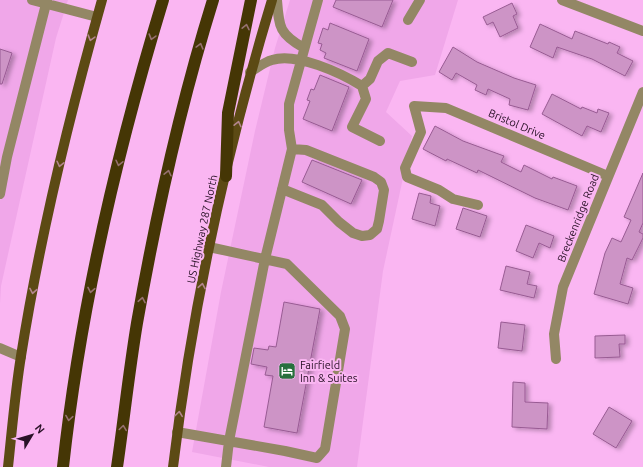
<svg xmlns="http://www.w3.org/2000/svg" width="643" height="467" font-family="Ubuntu,sans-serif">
<defs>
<filter id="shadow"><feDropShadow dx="3.5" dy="2" stdDeviation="2" flood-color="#0004"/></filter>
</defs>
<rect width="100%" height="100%" fill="#fab6f2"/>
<path fill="#f0a7e9" d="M0,0H68L56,38L1,286L0,304Z
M290,0H458L435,75L400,81L386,112L412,136L383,271L357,467H269L192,452L221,292L255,131L275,48Z"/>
<path fill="#cd94c6" stroke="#985b93" filter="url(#shadow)" d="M336,0H393L382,27L333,7Z
M512,3L517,14L513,16L518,28L500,37L493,22L487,25L483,17Z
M330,23L369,39L357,71L324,58L326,53L320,50L322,44L318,43L323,28L328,30Z
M540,24L572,39L575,31L608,44L609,42L620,47L617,53L633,61L625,76L592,59L557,47L553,58L530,47Z
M453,47L477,62L514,78L536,85L528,110L509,105L510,99L488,89L486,95L475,90L477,85L456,73L452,80L439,72Z
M0,49L12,53L2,84H0Z
M320,75L349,87L332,131L303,119L310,101L307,100L311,89L314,90Z
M552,94L581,109L582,107L597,113L598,109L609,113L601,132L587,126L582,136L542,114Z
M435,126L463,141L504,156L501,162L521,172L524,165L552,179L553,177L577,186L568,210L535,198L478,170L477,173L447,159L446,161L423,149Z
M312,160L362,180L351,204L302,182Z
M643,173V223L639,232L643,234V238L632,260L627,258L620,284L633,288L628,304L594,294L605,253L612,238L621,242L631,220L624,217Z
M419,193L431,196L430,203L440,206L435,226L412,219Z
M463,208L487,216L480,237L456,229Z
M526,225L554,236L550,248L539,243L533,258L516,251Z
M506,266L530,272L527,284L537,286L534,298L500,290Z
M284,302L320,309L297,433L264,427L273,376L265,375L267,367L251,364L254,348L268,350L269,346L276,347Z
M501,322L525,325L522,351L498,348Z
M625,335V344H619L620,357L595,358V336Z
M513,382L525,383V402L548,403L547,429L512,427Z
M609,407L632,421L616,448L593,434Z"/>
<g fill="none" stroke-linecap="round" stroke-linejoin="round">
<path stroke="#938765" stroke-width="10" d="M32,0L97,17
M277,0C279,27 279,34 304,48
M562,0L643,31
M408,20L420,0
M250,72C257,68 264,62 272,60C296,52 341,73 362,86L370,79L378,61L388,53L412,62
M362,86L366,99L352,127L380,141
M282,189L322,205L339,222L353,233L362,236L370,235L377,229L379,221L384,190L381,182L374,177L306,150L292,149
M0,194L7,157L47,0
M478,205L453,199L439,190L407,177L405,168L421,132L414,106L446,108L608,176
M0,348L21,357
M556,359L554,334L563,287L643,92
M177,432L285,451L317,458L325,449L345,329L340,316L287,264L209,247
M226,467L229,441L265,259L292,149L289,130V104L318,0"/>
<path stroke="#5c4a14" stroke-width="10" d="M8,467C12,430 15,393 21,356C40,236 69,117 102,0
M173,467C192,309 226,152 272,0"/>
<path stroke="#453605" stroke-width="12" d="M226,176L228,113L251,0
M63,467C80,310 117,151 163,0
M117,467C124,419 129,371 137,323C156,215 180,106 213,0"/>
</g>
<defs><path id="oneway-chevron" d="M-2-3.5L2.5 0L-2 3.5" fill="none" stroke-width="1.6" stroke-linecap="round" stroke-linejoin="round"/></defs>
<g stroke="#967070">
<use href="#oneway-chevron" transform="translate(246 27) rotate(-78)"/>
<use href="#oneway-chevron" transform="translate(152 37) rotate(106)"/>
<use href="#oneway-chevron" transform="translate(200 46) rotate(-75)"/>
<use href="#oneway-chevron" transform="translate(119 163) rotate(103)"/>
<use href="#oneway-chevron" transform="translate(168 173) rotate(-77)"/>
<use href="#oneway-chevron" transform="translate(91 290) rotate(101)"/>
<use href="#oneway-chevron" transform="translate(142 300) rotate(-79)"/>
<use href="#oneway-chevron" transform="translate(69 418) rotate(99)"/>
<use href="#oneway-chevron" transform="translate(123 428) rotate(-82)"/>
</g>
<g stroke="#b3858e">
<use href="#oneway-chevron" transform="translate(91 38) rotate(106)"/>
<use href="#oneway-chevron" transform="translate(238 124) rotate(-77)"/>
<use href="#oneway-chevron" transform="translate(60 164) rotate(103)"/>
<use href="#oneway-chevron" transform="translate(202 286) rotate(-80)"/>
<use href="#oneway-chevron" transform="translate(33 291) rotate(100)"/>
<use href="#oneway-chevron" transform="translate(179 414) rotate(-83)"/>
</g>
<defs>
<symbol id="hotel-square" viewBox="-11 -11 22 22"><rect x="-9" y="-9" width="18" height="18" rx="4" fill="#27703d" stroke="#fab6f2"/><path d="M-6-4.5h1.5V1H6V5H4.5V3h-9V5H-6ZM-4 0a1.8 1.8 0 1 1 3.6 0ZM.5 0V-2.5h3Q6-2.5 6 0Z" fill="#fff"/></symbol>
</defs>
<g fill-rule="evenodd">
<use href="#hotel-square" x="277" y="361" width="20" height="20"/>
</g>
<g text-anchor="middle" stroke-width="4" stroke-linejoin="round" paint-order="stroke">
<g font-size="11" fill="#291127" stroke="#fab6f2">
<text transform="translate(517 124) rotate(23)" y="4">Bristol Drive</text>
<text transform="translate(578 218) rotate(-68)" y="4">Breckenridge Road</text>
<text transform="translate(202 229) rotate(-78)" y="4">US Highway 287 North</text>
</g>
<g font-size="11" fill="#291127" stroke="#fab6f2" text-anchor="start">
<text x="300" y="369">Fairfield<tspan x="300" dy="13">Inn &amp; Suites</tspan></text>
</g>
</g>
<g transform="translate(32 435) rotate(52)" stroke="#fab6f2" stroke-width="3" paint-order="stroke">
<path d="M0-3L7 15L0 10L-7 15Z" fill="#291127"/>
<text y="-6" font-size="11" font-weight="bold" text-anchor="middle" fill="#291127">N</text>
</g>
</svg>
